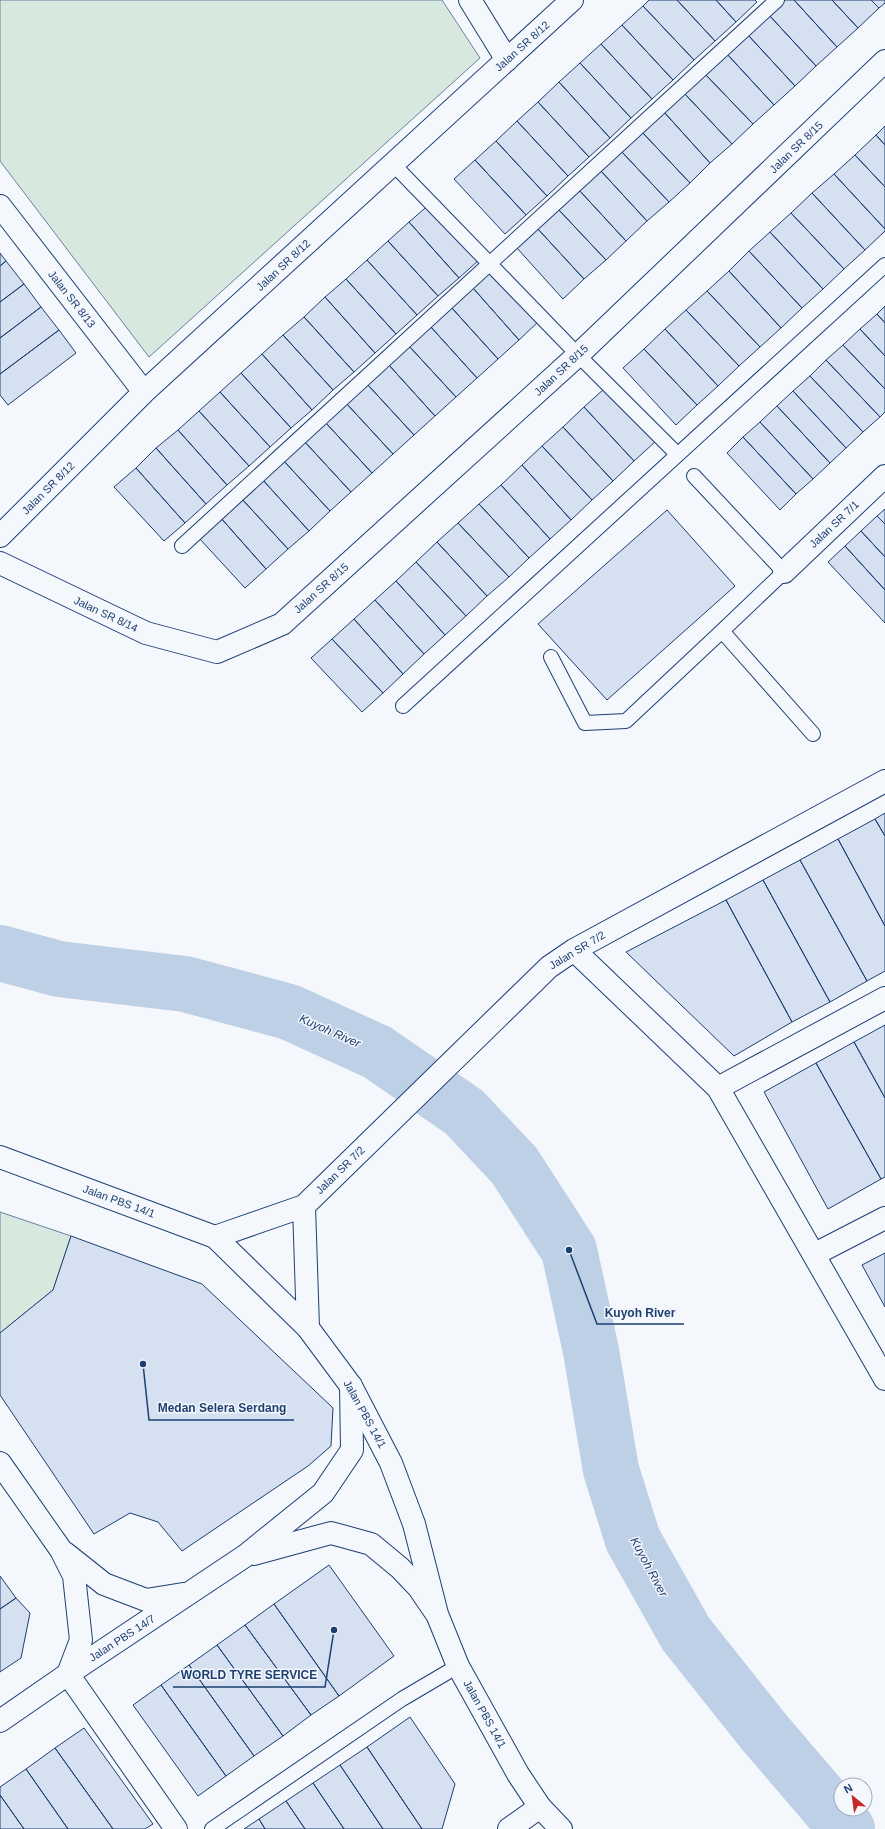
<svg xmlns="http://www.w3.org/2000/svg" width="885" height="1829" font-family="Helvetica,sans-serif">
<rect width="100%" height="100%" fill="#f4f7fb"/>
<path fill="#d7e8df" stroke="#687fa3" d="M0,0H442L480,58L149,357L0,161Z
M0,1212L71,1236L53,1290L0,1333Z"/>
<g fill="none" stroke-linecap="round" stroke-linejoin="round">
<path stroke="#bed0e5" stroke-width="56" d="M0,953L59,969L185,984L289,1012L377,1052L464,1112L514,1165L569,1250L591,1351L611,1470L633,1540L686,1634L764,1732L847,1829"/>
</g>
<path fill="#d5e0f0" stroke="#1d3f73" d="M649,0H677L715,41L694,60L643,6Z
M677,0H716L736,22L715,41Z
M716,0H755L757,2L736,22Z
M785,0H794L837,47L816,66L769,15Z
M794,0H832L858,28L837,47Z
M832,0H871L879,8L858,28Z
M871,0H885V3L879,8Z
M643,6L694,60L673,80L622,25Z
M769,15L816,66L795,86L748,35Z
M622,25L673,80L652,99L601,44Z
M748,35L795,86L774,105L727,54Z
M601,44L652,99L631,118L580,63Z
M727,54L774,105L753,124L705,74Z
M580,63L631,118L610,138L559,82Z
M705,74L753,124L732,144L684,93Z
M559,82L610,138L589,157L538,102Z
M684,93L732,144L710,163L664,112Z
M538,102L589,157L568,176L517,121Z
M664,112L710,163L690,183L642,132Z
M517,121L568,176L547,196L496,141Z
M885,126V145L876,135Z
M642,132L690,183L669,202L621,151Z
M876,135L885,145V187L855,155Z
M496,141L547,196L526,215L475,160Z
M621,151L669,202L647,221L600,170Z
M855,155L885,187V229L834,174Z
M475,160L526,215L505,234L454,179Z
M600,170L647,221L626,241L579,190Z
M834,174L885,229V231L865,250L812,193Z
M579,190L626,241L606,260L558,209Z
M812,193L865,250L844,269L791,213Z
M431,203L480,259L459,278L409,222Z
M558,209L606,260L584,279L537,228Z
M791,213L844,269L823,289L770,232Z
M409,222L459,278L438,296L388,241Z
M537,228L584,279L563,299L516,247Z
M770,232L823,289L802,308L749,251Z
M388,241L438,296L417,315L367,260Z
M749,251L802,308L781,328L729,271Z
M0,253L6,261L0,266Z
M367,260L417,315L396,334L346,279Z
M6,261L24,284L0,302V266Z
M494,269L540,320L519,340L473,288Z
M729,271L781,328L760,347L707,291Z
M346,279L396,334L375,353L325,297Z
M24,284L41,307L0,338V302Z
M473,288L519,340L498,359L451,307Z
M707,291L760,347L739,366L686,310Z
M325,297L375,353L354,372L304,317Z
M885,306V323L877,314Z
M41,307L59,330L0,374V338Z
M451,307L498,359L477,378L430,326Z
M686,310L739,366L718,386L665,329Z
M877,314L885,323V356L860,329Z
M304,317L354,372L333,390L283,335Z
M430,326L477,378L456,397L409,346Z
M665,329L718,386L697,405L644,349Z
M860,329L885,356V389L843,345Z
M59,330L76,353L8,405L0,395V374Z
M283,335L333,390L312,410L262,354Z
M843,345L885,389V412L880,417L826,360Z
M409,346L456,397L435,416L388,364Z
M644,349L697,405L676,425L623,368Z
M262,354L312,410L291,428L241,373Z
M826,360L880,417L863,432L810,376Z
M388,364L435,416L414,435L367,384Z
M241,373L291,428L270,447L220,392Z
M810,376L863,432L846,448L793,391Z
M367,384L414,435L393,454L346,403Z
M605,388L655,442L634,461L584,407Z
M793,391L846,448L830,463L777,406Z
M220,392L270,447L249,466L199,411Z
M346,403L393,454L372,473L325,422Z
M777,406L830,463L813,479L760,422Z
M584,407L634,461L613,481L563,427Z
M199,411L249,466L227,485L178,430Z
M325,422L372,473L351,492L304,441Z
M760,422L813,479L796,494L743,437Z
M563,427L613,481L592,500L542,446Z
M178,430L227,485L206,504L156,448Z
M743,437L796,494L780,510L727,453Z
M304,441L351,492L330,511L283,460Z
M542,446L592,500L571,520L522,465Z
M156,448L206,504L185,523L136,468Z
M283,460L330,511L309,531L262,479Z
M522,465L571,520L550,539L501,485Z
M136,468L185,523L164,541L114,487Z
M262,479L309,531L288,549L241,498Z
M501,485L550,539L529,558L479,504Z
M241,498L288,549L266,569L220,517Z
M479,504L529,558L509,577L458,523Z
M885,509V524L877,516Z
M667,510L735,586L607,700L538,624Z
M877,516L885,524V557L861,531Z
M220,517L266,569L245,588L198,537Z
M458,523L509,577L487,596L437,542Z
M861,531L885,557V590L845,546Z
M437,542L487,596L466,616L416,562Z
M845,546L885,590V623L828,562Z
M416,562L466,616L445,635L396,581Z
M396,581L445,635L424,654L375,600Z
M375,600L424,654L403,674L354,619Z
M354,619L403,674L383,693L332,639Z
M332,639L383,693L362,712L311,658Z
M885,813V836L875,819Z
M875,819L885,836V926L838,839Z
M838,839L885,926V971L867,981L800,860Z
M800,860L867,981L830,1002L763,880Z
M763,880L830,1002L792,1022L726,900Z
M726,900L792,1022L734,1056L626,952Z
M885,1025V1098L854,1042Z
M854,1042L885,1098V1177L881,1179L816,1063Z
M816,1063L881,1179L828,1209L764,1092Z
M71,1236L202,1284L333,1408L331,1446L308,1466L182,1551L158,1522L130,1513L94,1534L0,1395V1333L53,1290Z
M885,1253V1307L862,1265Z
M329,1565L394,1656L339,1696L274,1604Z
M0,1576L16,1598L0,1609Z
M16,1598L30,1613L21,1658L0,1672V1609Z
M274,1604L339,1696L311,1715L245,1625Z
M245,1625L311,1715L283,1736L217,1645Z
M217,1645L283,1736L254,1756L189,1665Z
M189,1665L254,1756L226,1776L161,1685Z
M161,1685L226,1776L198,1796L133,1705Z
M410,1717L455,1784L442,1829H422L367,1747Z
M84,1728L153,1824L145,1829H113L55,1748Z
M367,1747L422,1829H383L340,1765Z
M55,1748L113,1829H68L26,1769Z
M340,1765L383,1829H344L313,1783Z
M26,1769L68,1829H24L0,1795V1787Z
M313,1783L344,1829H305L286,1801Z
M0,1795L24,1829H0Z
M286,1801L305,1829H265L259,1819Z
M259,1819L265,1829H244Z"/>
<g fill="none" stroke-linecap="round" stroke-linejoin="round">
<defs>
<path id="lane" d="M393,164L578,355L677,454
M694,476L784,572L722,631L813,734
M182,546L777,0
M551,657L585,723L626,721L722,631
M403,706L885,265
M212,1829L402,1699L458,1666"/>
<path id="street" d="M470,0L507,60
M0,206L144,392
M0,536L144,392L572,0
M0,563L146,633L217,652L282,624L578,355L885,61
M784,572L885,476
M574,950L718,1088L885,1379
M718,1088L885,998
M304,1206L308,1328
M215,1237L304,1206L549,967L574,950L885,781
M815,1254L885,1218
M0,1463L61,1550L74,1576L81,1640L68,1674
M65,1553L104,1584L146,1600L183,1594
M254,1554L331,1533L371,1544L400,1568L419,1588L436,1613
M68,1674L176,1829
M0,1721L68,1674L245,1556L323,1493L352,1450L351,1386
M509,1829L540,1807"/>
<path id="secondary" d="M0,1157L215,1237L308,1328L351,1386L391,1463L414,1524L437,1614L458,1666L518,1774L540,1807L561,1829"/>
</defs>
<use href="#lane" stroke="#1d3f73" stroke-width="16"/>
<use href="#street" stroke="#1d3f73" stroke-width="24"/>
<use href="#secondary" stroke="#1d3f73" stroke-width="24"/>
<use href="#lane" stroke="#f4f7fb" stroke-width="14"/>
<use href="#street" stroke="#f4f7fb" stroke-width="22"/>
<use href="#secondary" stroke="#f4f7fb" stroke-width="22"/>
</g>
<g text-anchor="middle" stroke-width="3" stroke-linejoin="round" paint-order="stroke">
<g font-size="11" fill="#1d3f73" stroke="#f4f7fb">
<text transform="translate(522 46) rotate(-42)" y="4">Jalan SR 8/12</text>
<text transform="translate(796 147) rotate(-44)" y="4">Jalan SR 8/15</text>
<text transform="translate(283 265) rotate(-43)" y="4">Jalan SR 8/12</text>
<text transform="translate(72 299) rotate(52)" y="4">Jalan SR 8/13</text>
<text transform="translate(561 370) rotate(-43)" y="4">Jalan SR 8/15</text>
<text transform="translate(48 488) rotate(-45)" y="4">Jalan SR 8/12</text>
<text transform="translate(834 524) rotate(-43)" y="4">Jalan SR 7/1</text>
<text transform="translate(321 588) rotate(-42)" y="4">Jalan SR 8/15</text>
<text transform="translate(106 614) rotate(25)" y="4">Jalan SR 8/14</text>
<text transform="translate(577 950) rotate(-31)" y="4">Jalan SR 7/2</text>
<text transform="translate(340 1170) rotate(-44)" y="4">Jalan SR 7/2</text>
<text transform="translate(119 1201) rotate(20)" y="4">Jalan PBS 14/1</text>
<text transform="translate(365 1414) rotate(61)" y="4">Jalan PBS 14/1</text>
<text transform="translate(122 1638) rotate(-33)" y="4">Jalan PBS 14/7</text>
<text transform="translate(485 1714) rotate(61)" y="4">Jalan PBS 14/1</text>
</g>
<g font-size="12" font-style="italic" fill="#1d3f73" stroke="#f4f7fb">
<text transform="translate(330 1031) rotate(24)" y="4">Kuyoh River</text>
<text transform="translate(649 1567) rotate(62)" y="4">Kuyoh River</text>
</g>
</g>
<path fill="none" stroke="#1d3f73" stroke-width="1.5" d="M569 1250L597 1324H684M143 1364L149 1420H294M334 1630L325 1687H173"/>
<g fill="#1d3f73" stroke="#f4f7fb" stroke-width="1.5">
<circle cx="569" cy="1250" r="4"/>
<circle cx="143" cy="1364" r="4"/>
<circle cx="334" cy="1630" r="4"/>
</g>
<g font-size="12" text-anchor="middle" font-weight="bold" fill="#1d3f73" stroke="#f4f7fb" stroke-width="3" stroke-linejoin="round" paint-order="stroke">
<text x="640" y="1317">Kuyoh River</text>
<text x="222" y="1412">Medan Selera Serdang</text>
<text x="249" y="1679">WORLD TYRE SERVICE</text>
</g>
<g transform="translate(853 1797) rotate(331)"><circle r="19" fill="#f4f7fb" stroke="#9eadc5"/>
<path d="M0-3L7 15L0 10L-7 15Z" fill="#c62828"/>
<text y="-6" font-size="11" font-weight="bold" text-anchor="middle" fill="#1d3f73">N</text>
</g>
</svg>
